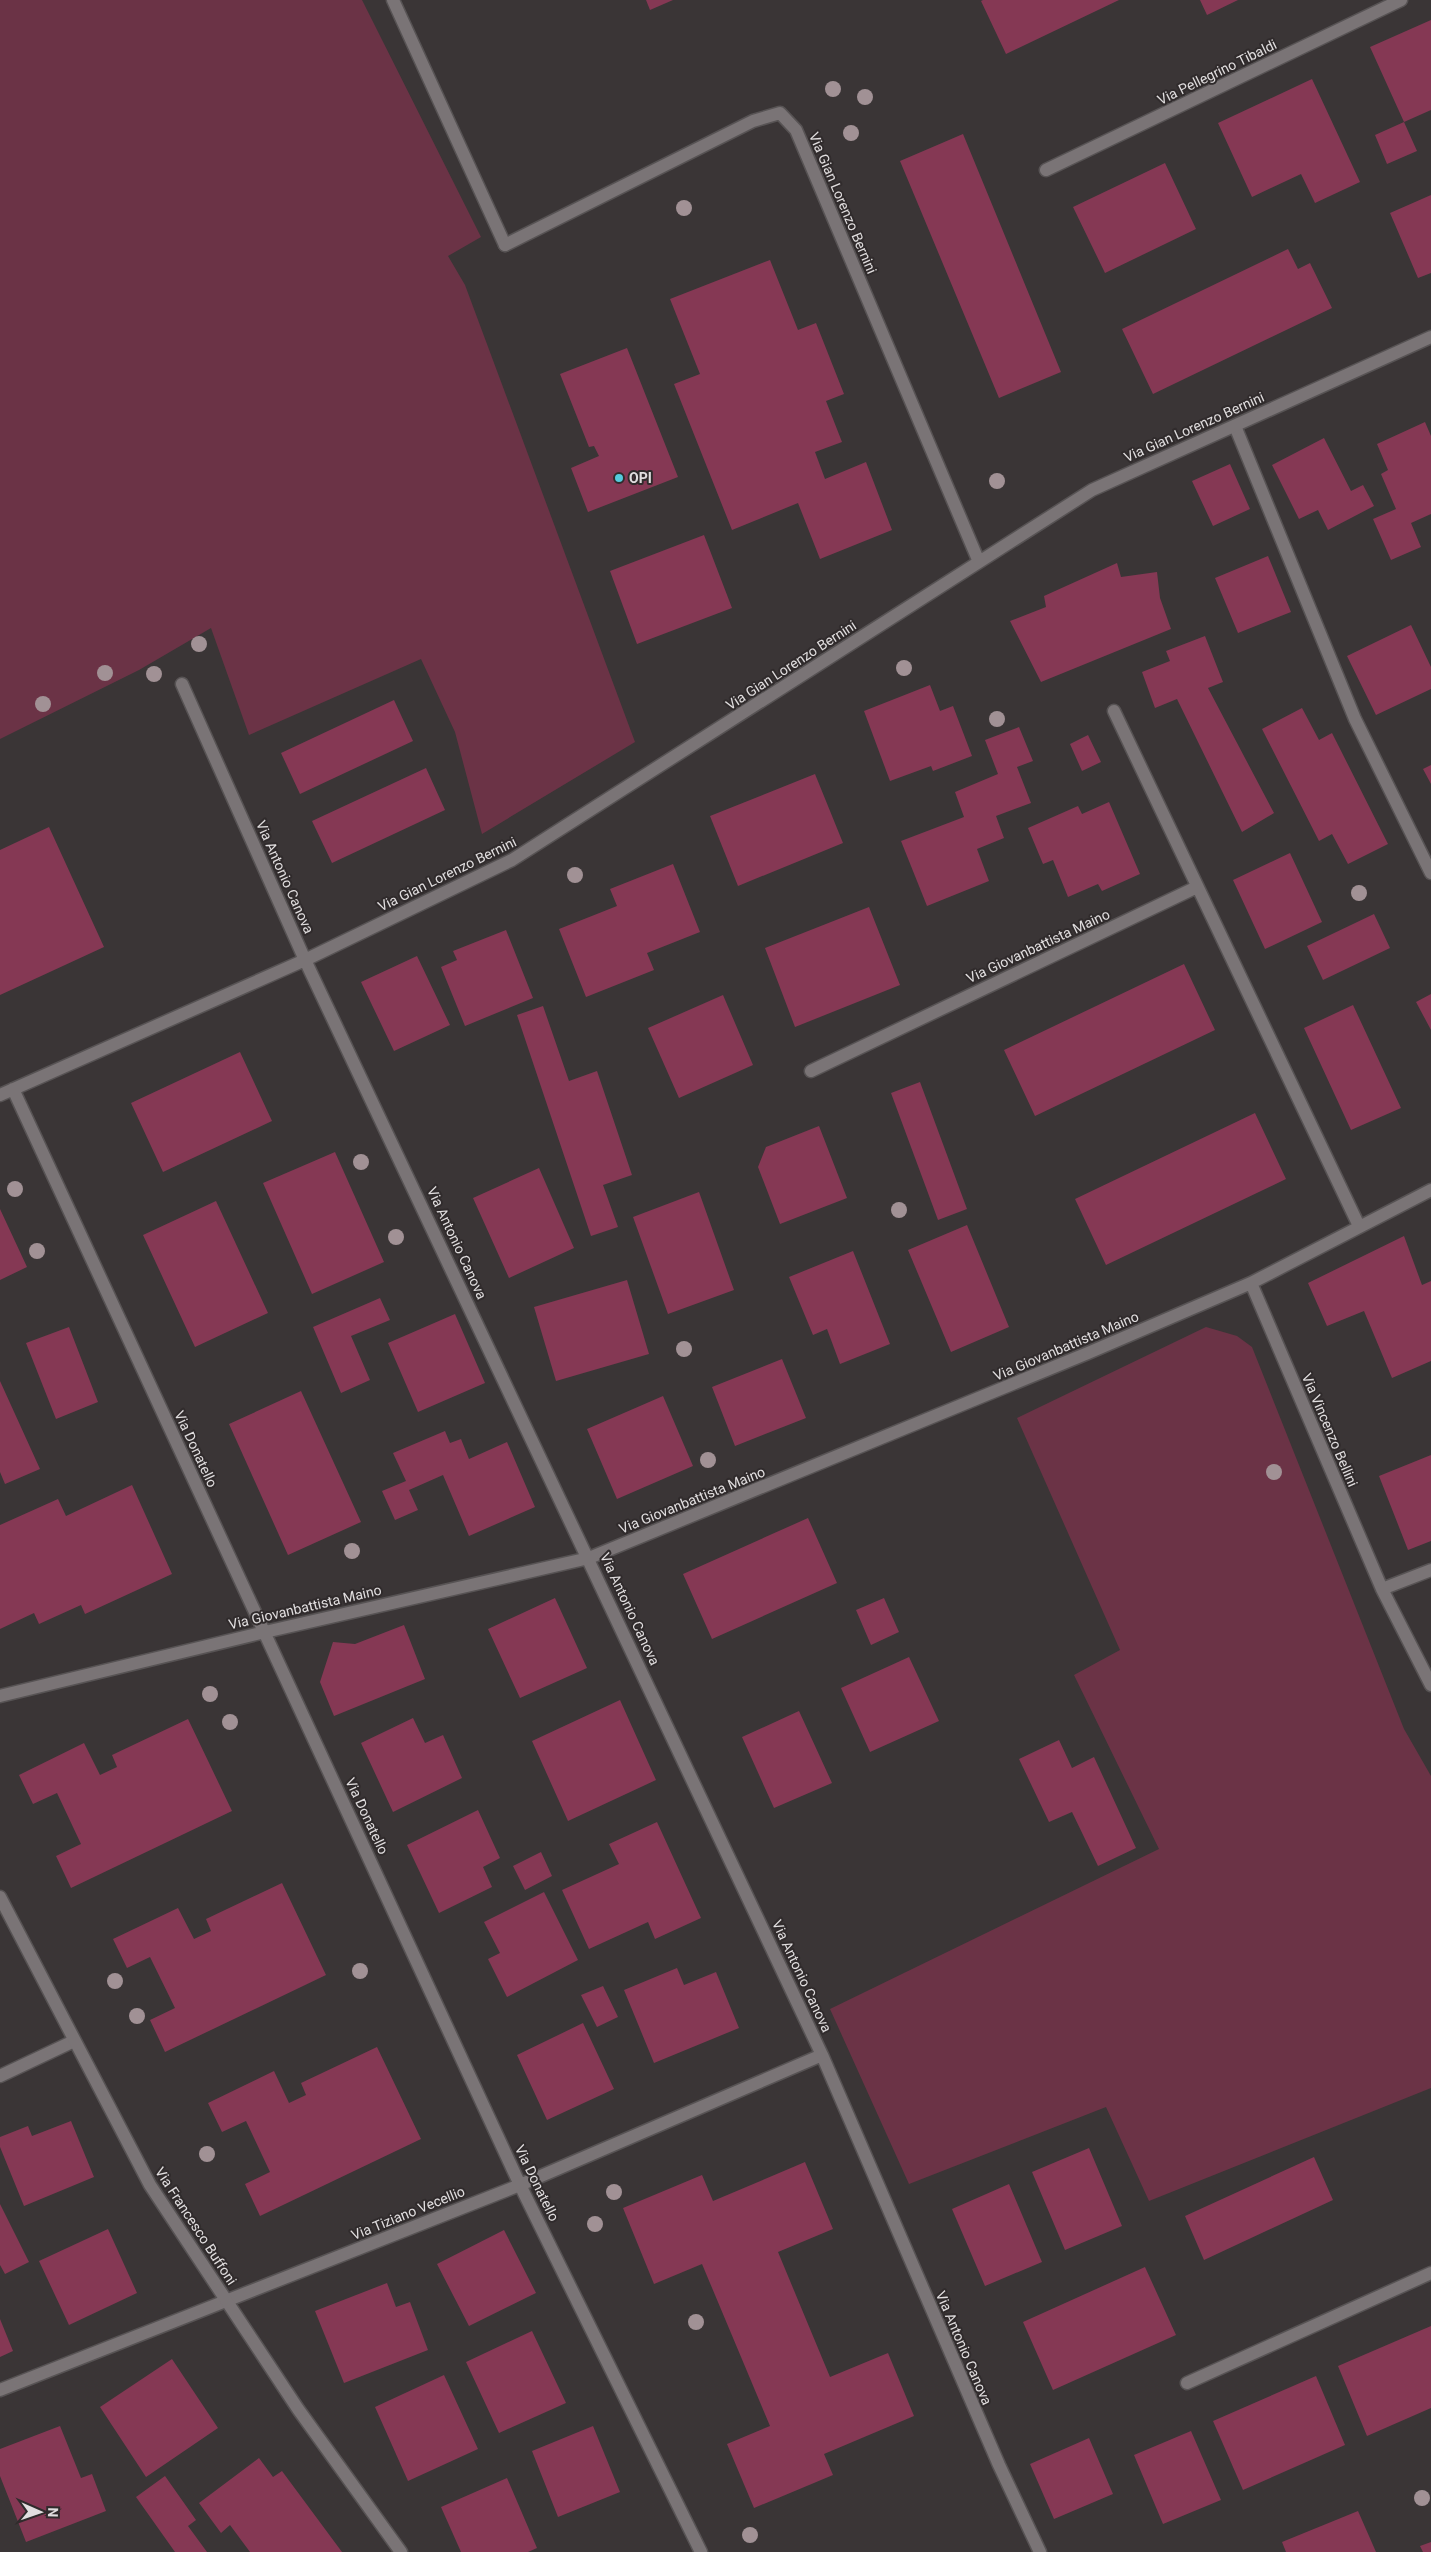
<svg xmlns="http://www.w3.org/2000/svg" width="1431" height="2552" font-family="Roboto,sans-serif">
<rect width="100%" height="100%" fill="#3a3536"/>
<path fill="#6b3346" d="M0,0H362L481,237L448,256L465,285L635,742L482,834L455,732L421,659L249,735L211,628L139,670L0,739Z
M1206,1327L1237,1336L1252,1347L1404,1729L1431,1776V2088L1149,2201L1106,2107L909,2184L830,2009L1159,1849L1074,1675L1120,1650L1017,1418Z"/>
<path fill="#853854" d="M646,0H673L650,10Z
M983,0H1119L1006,54L981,1Z
M1200,0H1238L1207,15Z
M1431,20V110L1404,122L1417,151L1387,164L1375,135L1404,122L1370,47Z
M1312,79L1360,182L1315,203L1301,174L1252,197L1218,123Z
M963,134L1061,372L999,398L900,161Z
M1165,163L1196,229L1105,273L1073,207Z
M1431,195V273L1418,278L1390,213Z
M1288,249L1298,269L1310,263L1332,308L1153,394L1122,329Z
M770,260L798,330L816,323L844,394L826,401L842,442L815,452L825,479L866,462L892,530L820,559L798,503L732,530L674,384L700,374L670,299Z
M627,348L678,477L588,512L571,468L599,456L594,446L589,447L560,374Z
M1425,422L1431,436V514L1411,523L1421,547L1391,560L1373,519L1396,509L1381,474L1388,470L1377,444Z
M1324,438L1351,491L1363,485L1374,506L1328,530L1318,510L1299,519L1272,465Z
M1230,464L1250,509L1213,526L1192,481Z
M704,535L732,608L637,644L610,571Z
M1268,556L1291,612L1238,633L1215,578Z
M1117,563L1121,577L1157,572L1160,598L1171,629L1041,682L1010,621L1046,607L1044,596Z
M1411,625L1431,667V689L1376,715L1347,656Z
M1205,636L1223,682L1208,688L1274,813L1242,832L1177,699L1155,708L1142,672L1170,661L1166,651Z
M930,685L940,711L953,706L972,756L933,771L931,766L890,781L864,711Z
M394,700L413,741L300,794L281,753Z
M1302,708L1319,740L1332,733L1388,844L1348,864L1332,834L1319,841L1262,729Z
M1019,727L1033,761L1017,767L1031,803L996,816L1004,838L977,849L989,881L927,906L901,841L964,817L955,792L998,774L985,740Z
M1088,735L1101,762L1082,771L1070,744Z
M1431,765V784L1423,769Z
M426,768L445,810L332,863L312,821Z
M815,774L843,843L738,886L710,816Z
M1109,802L1140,874L1102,891L1098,884L1068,897L1053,860L1043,864L1028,828L1078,806L1082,814Z
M49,827L104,947L0,995V850Z
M1290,853L1322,922L1265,949L1233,880Z
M673,864L700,932L647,953L654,970L586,997L559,929L617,906L610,889Z
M869,907L900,985L795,1027L765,948Z
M1374,914L1390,948L1323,980L1307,946Z
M506,930L533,998L465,1026L441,967L457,960L453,951Z
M417,956L450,1025L394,1051L361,982Z
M1184,964L1215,1030L1035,1116L1004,1050Z
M1431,994V1030L1416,1002Z
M723,995L753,1065L679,1098L648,1028Z
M1353,1005L1401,1108L1351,1130L1304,1028Z
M543,1006L569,1081L597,1071L632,1175L603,1185L618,1227L591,1236L517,1015Z
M240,1052L272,1121L163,1172L131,1103Z
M920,1082L967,1209L938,1220L891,1093Z
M1255,1113L1286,1179L1106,1265L1075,1199Z
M819,1126L847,1198L780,1224L758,1167L766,1147Z
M335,1152L384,1262L312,1294L263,1183Z
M539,1168L574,1248L509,1278L473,1198Z
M699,1192L734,1290L668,1314L633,1217Z
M216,1201L268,1313L195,1347L143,1235Z
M0,1209L27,1267L0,1280Z
M967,1225L1009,1327L951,1352L908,1250Z
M1404,1236L1422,1285L1431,1281V1361L1392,1378L1364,1311L1327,1326L1308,1283Z
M853,1251L890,1344L840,1364L827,1329L813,1335L789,1277Z
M627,1280L649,1354L556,1381L534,1307Z
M380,1298L390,1320L351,1336L370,1380L341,1393L313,1327Z
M455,1314L485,1383L418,1412L388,1343Z
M69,1327L98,1402L56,1419L26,1343Z
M782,1359L806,1418L735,1446L712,1387Z
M0,1381L40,1469L5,1484L0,1472Z
M301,1391L361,1522L288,1555L229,1424Z
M663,1396L693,1466L617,1499L587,1429Z
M445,1431L450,1443L461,1439L469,1459L507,1442L535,1507L469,1536L443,1475L409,1490L418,1510L395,1520L382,1491L406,1481L393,1453Z
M1431,1455V1541L1408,1550L1379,1476Z
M132,1485L172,1574L85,1614L81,1605L39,1624L34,1613L0,1629V1525L58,1499L66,1516Z
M808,1518L837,1583L712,1639L683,1574Z
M555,1598L587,1668L520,1698L488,1629Z
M884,1598L899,1632L871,1645L856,1610Z
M404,1625L425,1679L334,1716L320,1682L333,1642L355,1644Z
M909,1657L939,1721L870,1752L841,1688Z
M620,1700L656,1780L568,1821L532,1741Z
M799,1711L832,1783L774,1808L742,1737Z
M413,1718L425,1743L443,1735L462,1778L393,1812L361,1743Z
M188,1719L232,1811L71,1888L56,1856L81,1844L57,1793L33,1804L19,1775L84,1743L100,1775L117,1767L112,1755Z
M1059,1740L1072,1768L1094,1757L1136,1848L1098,1866L1072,1812L1049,1822L1019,1759Z
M478,1810L500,1858L483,1867L492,1887L439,1913L407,1845Z
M657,1822L701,1918L655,1939L648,1922L589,1949L562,1890L619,1864L609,1844Z
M541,1852L552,1876L525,1890L513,1866Z
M282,1883L326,1975L165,2052L150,2020L175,2008L150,1957L127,1968L113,1939L178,1908L194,1939L211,1931L206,1919Z
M544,1892L578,1960L507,1997L488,1959L500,1953L484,1922Z
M677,1968L684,1985L716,1972L739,2028L654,2063L624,1990Z
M603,1986L618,2017L597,2027L581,1995Z
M583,2023L614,2089L547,2120L517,2055Z
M377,2047L421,2139L260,2216L245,2184L270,2172L246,2121L222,2132L208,2103L274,2071L289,2103L306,2095L301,2083Z
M71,2121L94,2177L24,2206L0,2147V2137L28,2126L32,2136Z
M1089,2148L1122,2226L1065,2250L1032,2172Z
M1314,2157L1333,2200L1204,2260L1185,2216Z
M805,2162L833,2229L778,2252L830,2377L888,2353L914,2416L824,2454L833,2475L754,2508L727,2444L770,2426L702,2264L654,2284L623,2208L702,2175L713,2201Z
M1009,2184L1042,2262L985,2286L952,2209Z
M0,2204L29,2262L5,2274L0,2265Z
M108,2229L137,2293L69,2325L39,2261Z
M504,2230L536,2293L469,2326L437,2264Z
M1145,2267L1176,2335L1053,2390L1023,2322Z
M387,2283L396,2307L410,2302L428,2350L344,2383L315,2311Z
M0,2319L13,2351L0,2357Z
M1431,2326V2408L1367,2436L1338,2366Z
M532,2331L566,2403L499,2433L466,2362Z
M172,2359L218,2428L146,2477L100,2407Z
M444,2375L478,2449L408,2481L375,2407Z
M1316,2376L1345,2445L1243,2490L1213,2421Z
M60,2426L81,2478L92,2474L106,2511L26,2542L0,2476V2449Z
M593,2426L620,2492L558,2517L532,2451Z
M1191,2431L1221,2500L1163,2524L1134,2455Z
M1089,2438L1113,2494L1054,2519L1030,2464Z
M259,2458L273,2477L282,2471L342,2552H250L230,2525L221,2533L199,2503Z
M165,2476L196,2520L188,2526L207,2552H175L136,2497Z
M507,2478L537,2548L528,2552H461L441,2507Z
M1358,2511L1376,2552H1286L1282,2542Z
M1431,2542V2552H1423L1420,2546Z"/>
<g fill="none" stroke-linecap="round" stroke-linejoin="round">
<defs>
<path id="service" d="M393,0L505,245
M1235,426L1355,719L1431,873
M1187,2383L1431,2273"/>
<path id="minor" d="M1046,170L1401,0
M505,245L753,121L780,113L796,130L979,562
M182,684L305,960L822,2055L999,2465L1040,2552
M1114,711L1359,1226
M811,1071L1197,887
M13,1089L520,2185L701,2552
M0,1095L305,960L512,860L1092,490L1431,337
M1251,1283L1382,1589L1431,1685
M1382,1589L1431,1570
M0,1696L265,1632L589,1558L1088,1353L1251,1283L1431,1190
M0,2076L74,2041
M0,2390L520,2185L822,2055"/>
<path id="tertiary" d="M0,1897L150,2185L298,2409L401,2552"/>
</defs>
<use href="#service" stroke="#575354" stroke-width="15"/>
<use href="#minor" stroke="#575354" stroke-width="15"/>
<use href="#tertiary" stroke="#575354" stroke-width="15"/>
<use href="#service" stroke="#7a7476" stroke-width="12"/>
<use href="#minor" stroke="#7a7476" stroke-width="12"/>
<use href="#tertiary" stroke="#7a7476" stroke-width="12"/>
</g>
<g fill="#a19195">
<circle cx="833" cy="89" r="8"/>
<circle cx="865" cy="97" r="8"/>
<circle cx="851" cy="133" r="8"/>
<circle cx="684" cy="208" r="8"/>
<circle cx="997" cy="481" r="8"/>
<circle cx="199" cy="644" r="8"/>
<circle cx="904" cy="668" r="8"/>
<circle cx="105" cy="673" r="8"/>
<circle cx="154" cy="674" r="8"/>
<circle cx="43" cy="704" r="8"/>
<circle cx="997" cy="719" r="8"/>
<circle cx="575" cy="875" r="8"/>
<circle cx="1359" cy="893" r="8"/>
<circle cx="361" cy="1162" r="8"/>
<circle cx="15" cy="1189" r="8"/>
<circle cx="899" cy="1210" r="8"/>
<circle cx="396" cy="1237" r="8"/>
<circle cx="37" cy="1251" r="8"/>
<circle cx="684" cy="1349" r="8"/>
<circle cx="708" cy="1460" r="8"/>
<circle cx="1274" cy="1472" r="8"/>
<circle cx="352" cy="1551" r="8"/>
<circle cx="210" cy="1694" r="8"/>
<circle cx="230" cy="1722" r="8"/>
<circle cx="360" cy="1971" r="8"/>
<circle cx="115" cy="1981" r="8"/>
<circle cx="137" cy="2016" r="8"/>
<circle cx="207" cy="2154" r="8"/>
<circle cx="614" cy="2192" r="8"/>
<circle cx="595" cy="2224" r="8"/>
<circle cx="696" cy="2322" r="8"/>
<circle cx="1422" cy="2498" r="8"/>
<circle cx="750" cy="2535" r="8"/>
</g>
<circle fill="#54cadd" stroke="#302b2c" stroke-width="2" cx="619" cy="478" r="5"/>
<g text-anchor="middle" stroke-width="4" stroke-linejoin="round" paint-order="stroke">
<g font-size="14" fill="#e1dedf" stroke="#302b2c">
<text transform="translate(1217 72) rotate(-26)" y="5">Via Pellegrino Tibaldi</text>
<text transform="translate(843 203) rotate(67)" y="5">Via Gian Lorenzo Bernini</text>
<text transform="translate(1194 427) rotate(-24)" y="5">Via Gian Lorenzo Bernini</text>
<text transform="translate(791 665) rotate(-33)" y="5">Via Gian Lorenzo Bernini</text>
<text transform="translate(447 874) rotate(-26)" y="5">Via Gian Lorenzo Bernini</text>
<text transform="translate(285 877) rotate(66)" y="5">Via Antonio Canova</text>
<text transform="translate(1038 946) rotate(-25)" y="5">Via Giovanbattista Maino</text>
<text transform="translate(457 1243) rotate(65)" y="5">Via Antonio Canova</text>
<text transform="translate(1066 1346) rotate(-23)" y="5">Via Giovanbattista Maino</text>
<text transform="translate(1330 1430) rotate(67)" y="5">Via Vincenzo Bellini</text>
<text transform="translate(196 1449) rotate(65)" y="5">Via Donatello</text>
<text transform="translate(692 1500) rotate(-22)" y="5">Via Giovanbattista Maino</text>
<text transform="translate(305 1607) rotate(-13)" y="5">Via Giovanbattista Maino</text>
<text transform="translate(630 1609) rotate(65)" y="5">Via Antonio Canova</text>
<text transform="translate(367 1816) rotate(65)" y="5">Via Donatello</text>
<text transform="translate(802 1976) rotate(65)" y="5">Via Antonio Canova</text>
<text transform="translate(537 2183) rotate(64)" y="5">Via Donatello</text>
<text transform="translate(408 2213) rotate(-22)" y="5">Via Tiziano Vecellio</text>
<text transform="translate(196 2226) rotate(57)" y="5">Via Francesco Buffoni</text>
<text transform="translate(964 2348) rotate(67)" y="5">Via Antonio Canova</text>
</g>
<g font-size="14" font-weight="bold" fill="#e1dedf" stroke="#302b2c" text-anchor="start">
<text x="629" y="483">OPI</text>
</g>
</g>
<g transform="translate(40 2512) rotate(92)" stroke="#302b2c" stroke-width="4" paint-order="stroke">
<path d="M0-4L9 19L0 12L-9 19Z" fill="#e1dedf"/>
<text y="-8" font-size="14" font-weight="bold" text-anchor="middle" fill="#e1dedf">N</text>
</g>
</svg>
